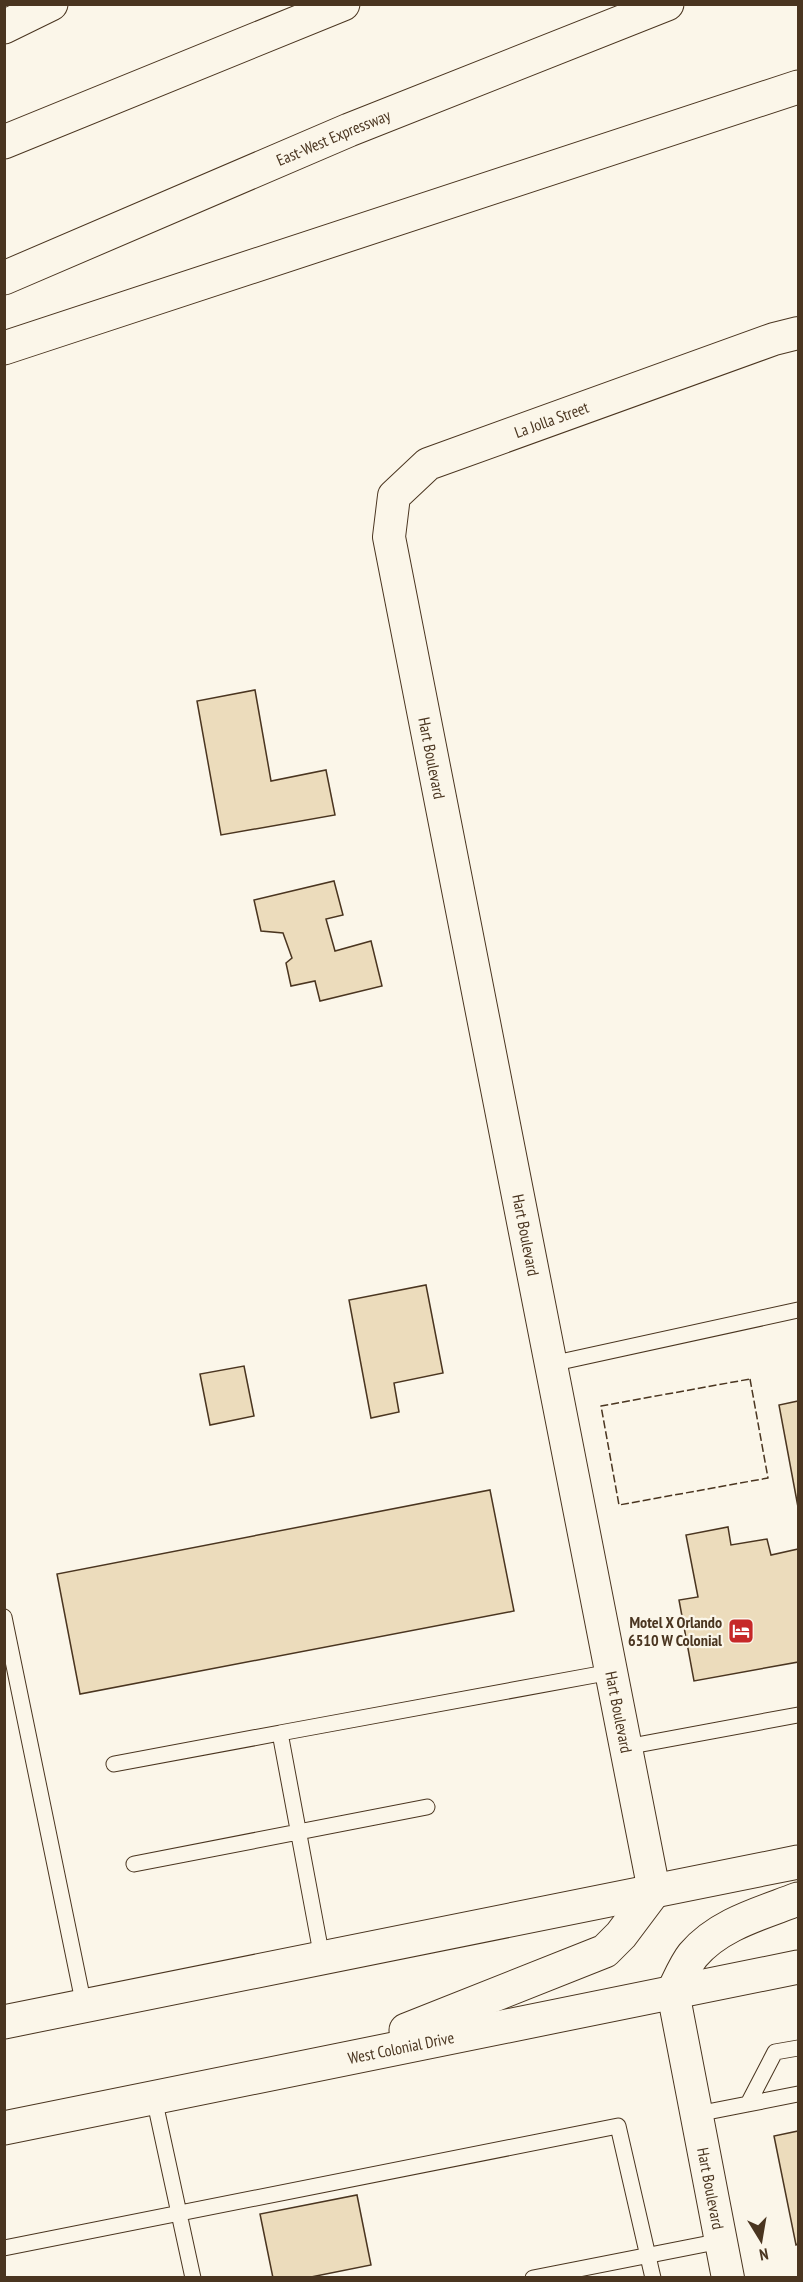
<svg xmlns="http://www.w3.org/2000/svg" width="803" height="2282" font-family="'PT Sans Narrow',sans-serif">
<rect width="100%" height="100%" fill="#fbf6e9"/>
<path fill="#ecdcbc" stroke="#4a3520" stroke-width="1.5" d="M255,690L271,781L326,770L335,815L221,835L197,701Z
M334,881L343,915L326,919L335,951L371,941L382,986L320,1001L315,981L291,986L286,963L292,958L283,933L261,931L254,900Z
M426,1285L443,1373L394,1383L399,1412L371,1418L349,1300Z
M244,1366L254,1416L210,1425L200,1374Z
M798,1401V1507L779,1405Z
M490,1490L514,1611L80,1694L57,1574Z
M728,1527L731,1545L767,1539L771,1555L798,1549V1662L694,1681L679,1600L698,1597L686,1535Z
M798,2131V2244L796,2245L774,2136Z
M357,2195L371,2265L306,2278H273L260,2214Z"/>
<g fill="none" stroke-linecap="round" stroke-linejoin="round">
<defs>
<path id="lane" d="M551,1364L798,1310
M4,1617L84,2006
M626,1747L798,1715
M114,1764L280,1733
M134,1864L427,1807
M322,1958L280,1733L611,1672
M154,2098L193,2278
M748,2104L798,2094
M697,2114L748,2104L775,2052L798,2048
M4,2248L618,2126L653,2278
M533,2278L721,2241"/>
<g id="street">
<path id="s1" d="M654,1891L389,537L394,496L428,464L774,339L798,333"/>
<path id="s2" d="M673,1992L728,2278"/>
</g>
<g id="highway">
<path d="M4,27L51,4"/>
<path d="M4,142L343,4"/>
<path id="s3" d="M4,278L349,130L667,4"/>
<path d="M4,348L798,87"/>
<path d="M673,1992C679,1980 685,1965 693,1955C719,1924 762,1913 798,1899"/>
<path d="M4,2022L798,1862"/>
<path d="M406,2030L605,1951L621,1935L654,1891"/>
<path id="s4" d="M4,2128L798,1967"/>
</g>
</defs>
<use href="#lane" stroke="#4a3520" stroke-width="17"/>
<use href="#street" stroke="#4a3520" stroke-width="34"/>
<use href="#highway" stroke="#4a3520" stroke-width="35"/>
<use href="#lane" stroke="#fbf6e9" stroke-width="15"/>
<use href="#street" stroke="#fbf6e9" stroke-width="32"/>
<use href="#highway" stroke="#fbf6e9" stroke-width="33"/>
<path stroke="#4a3520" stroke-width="1.5" stroke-dasharray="8 3" stroke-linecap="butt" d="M750,1379L768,1478L619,1505L601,1406Z"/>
</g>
<defs>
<symbol id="hotel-square" viewBox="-11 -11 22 22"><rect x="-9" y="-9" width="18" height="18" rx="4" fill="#c62828" stroke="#fbf6e9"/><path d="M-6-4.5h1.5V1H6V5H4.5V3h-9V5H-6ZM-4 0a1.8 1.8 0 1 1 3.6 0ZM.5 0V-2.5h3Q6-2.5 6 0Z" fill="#fff"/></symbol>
</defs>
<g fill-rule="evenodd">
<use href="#hotel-square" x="726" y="1616" width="30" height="30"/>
</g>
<g text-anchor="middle" stroke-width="4.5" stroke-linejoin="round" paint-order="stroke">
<g font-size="16" fill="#4a3520" stroke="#fbf6e9">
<text dy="6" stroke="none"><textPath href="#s3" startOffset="358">East-West Expressway</textPath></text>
<text dy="6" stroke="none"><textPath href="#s1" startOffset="1599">La Jolla Street</textPath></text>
<text transform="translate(432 758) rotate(79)" y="6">Hart Boulevard</text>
<text transform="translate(526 1235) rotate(79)" y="6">Hart Boulevard</text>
<text transform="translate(619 1712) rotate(79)" y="6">Hart Boulevard</text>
<text dy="6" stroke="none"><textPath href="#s4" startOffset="405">West Colonial Drive</textPath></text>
<text dy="6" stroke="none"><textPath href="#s2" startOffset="200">Hart Boulevard</textPath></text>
</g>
<g font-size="16" font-weight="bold" fill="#4a3520" stroke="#fbf6e9" text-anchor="end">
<text x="722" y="1628">Motel X Orlando<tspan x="722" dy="18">6510 W Colonial</tspan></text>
</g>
</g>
<rect width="803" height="2282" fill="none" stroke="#4a3520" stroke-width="12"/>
<g transform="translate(761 2240) rotate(169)" stroke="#fbf6e9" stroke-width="4.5" paint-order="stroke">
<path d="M0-4.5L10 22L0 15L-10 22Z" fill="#4a3520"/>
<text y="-9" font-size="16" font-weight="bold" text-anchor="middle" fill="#4a3520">N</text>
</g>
</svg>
